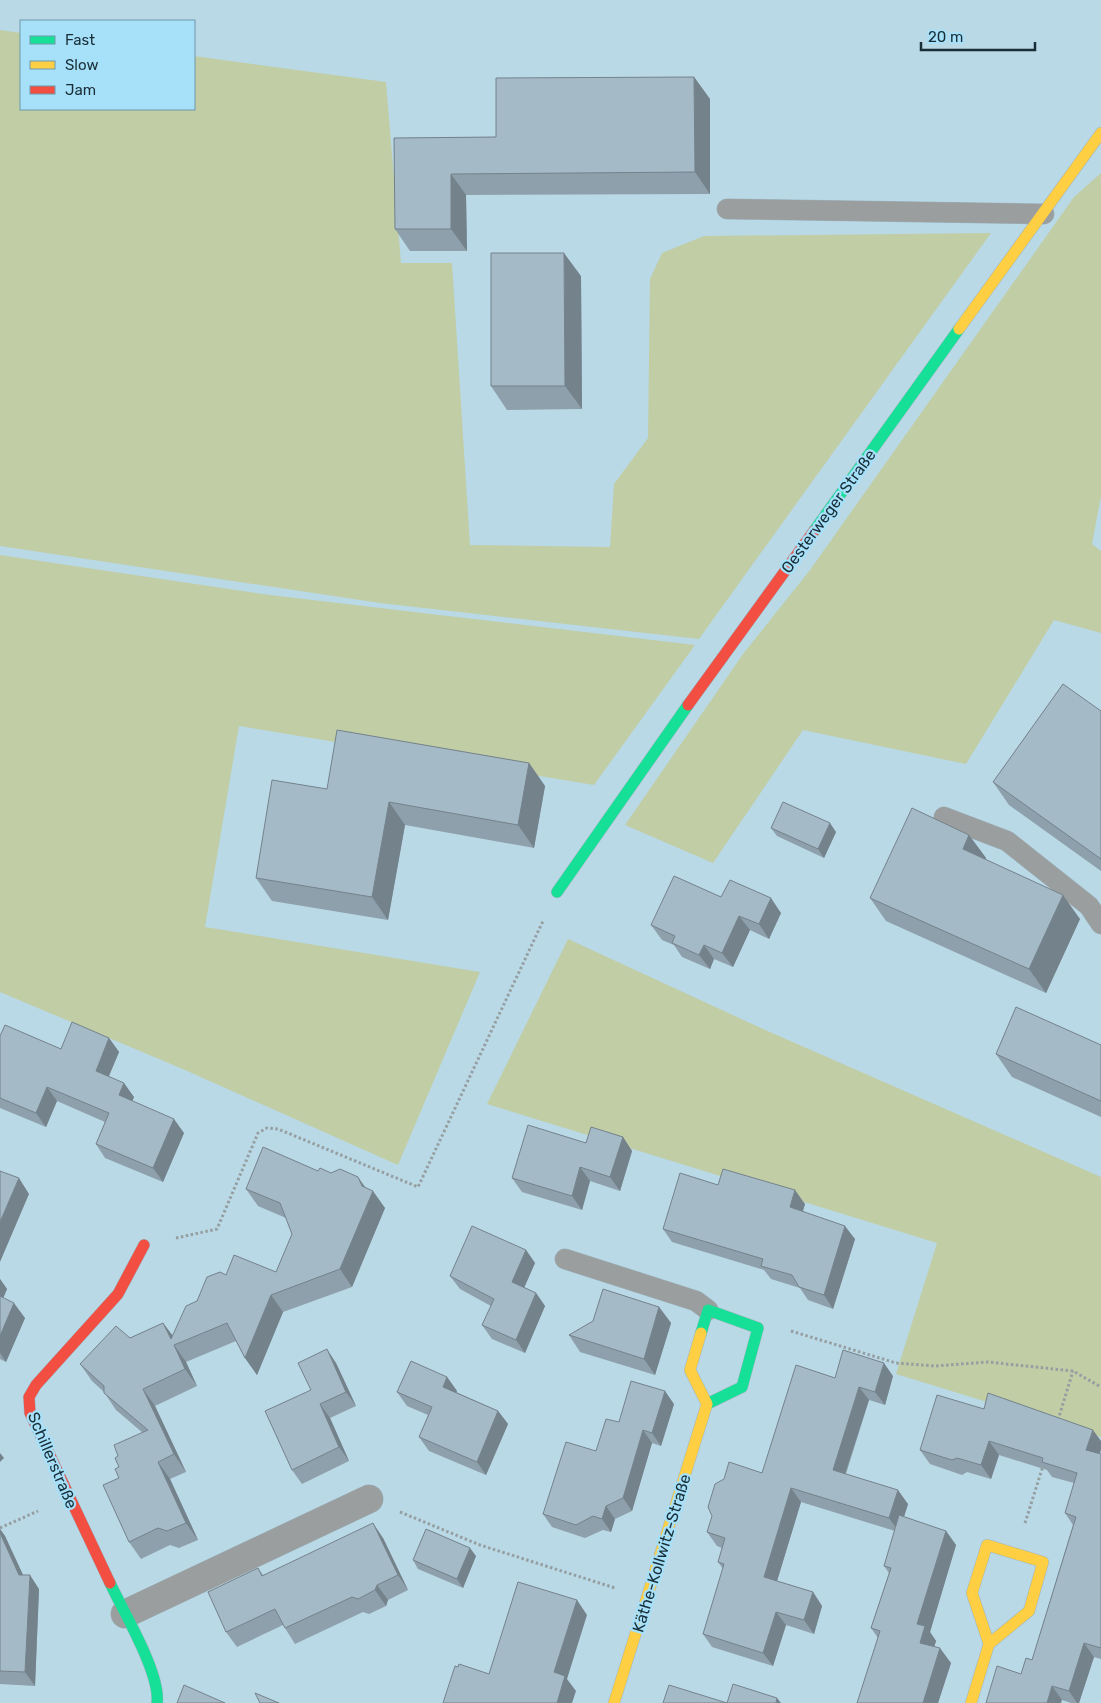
<svg xmlns="http://www.w3.org/2000/svg" width="1101" height="1703" font-family="Rubik,sans-serif">
<rect width="100%" height="100%" fill="#bad9e6"/>
<path fill="#c0cda5" d="M0,30L21,33V109H194V56L386,82L401,263H452L470,545L610,547L614,484L648,438L650,279L662,253L704,236L991,233L699,639L380,603L0,546Z
M1101,173V496L1092,544L1101,551V633L1054,620L966,764L803,730L713,863L625,825L743,654L810,570L1074,197Z
M0,555L270,595L695,645L594,785L239,726L205,927L480,972L398,1165L185,1070L0,992Z
M568,939L763,1029L1101,1177V1437L896,1374L937,1243L487,1104Z"/>
<g fill="none" stroke-linecap="round" stroke-linejoin="round">
<defs>
<path id="lane" d="M727,209L1044,214
M944,817L1007,841L1089,906L1101,924
M565,1259L696,1301L708,1310"/>
<path id="street" d="M125,1614L369,1499"/>
<path id="fast" d="M814,531L959,329
M557,892L688,705
M701,1333L708,1310L758,1328L742,1387L707,1404
M110,1583C123,1611 161,1674 157,1703"/>
<path id="slow" d="M959,329L1101,133
M614,1703L707,1404L690,1370L701,1333
M971,1703L989,1644L1029,1611L1043,1562L987,1545L972,1593L989,1644"/>
<path id="jam" d="M688,705L814,531
M110,1583L30,1413L29,1397L36,1385L118,1294L144,1245"/>
</defs>
<use href="#lane" stroke="#9db5c0" stroke-width="21"/>
<use href="#street" stroke="#9db5c0" stroke-width="29"/>
<use href="#fast" stroke="#9db5c0" stroke-width="12"/>
<use href="#slow" stroke="#9db5c0" stroke-width="12"/>
<use href="#jam" stroke="#9db5c0" stroke-width="12"/>
<path stroke="#959ea0" stroke-width="3" stroke-dasharray="2.5 2.5" stroke-linecap="butt" d="M176,1238L217,1229L258,1133L267,1128L278,1129L418,1187L543,921
M791,1331L896,1363L935,1366L988,1362L1073,1371L1101,1387
M1058,1420L1073,1371
M400,1512L480,1545L615,1588
M1025,1523L1043,1466
M0,1528L38,1511"/>
<use href="#lane" stroke="#9b9e9e" stroke-width="20"/>
<use href="#street" stroke="#9b9e9e" stroke-width="28"/>
<use href="#fast" stroke="#16e098" stroke-width="11"/>
<use href="#slow" stroke="#ffcf43" stroke-width="11"/>
<use href="#jam" stroke="#f24e42" stroke-width="11"/>
</g>
<path fill="#8ea0ab" d="M694,77L710,99V194L466,195L467,251H410L395,229L394,138L496,137Z
M581,276L582,409L507,410L491,386Z
M1101,711V871L1009,805L993,782Z
M529,763L545,786L534,848L405,825L388,920L272,901L256,878L327,789Z
M771,828L836,832L824,858L777,836Z
M969,835L986,858L985,859L1080,919L1046,993L886,921L870,898Z
M721,897L781,913L769,939L750,930L733,967L714,959L710,969L682,957L674,945L662,940L651,925Z
M0,1036L61,1049L109,1038L119,1052L109,1076L134,1097L132,1101L184,1133L163,1182L105,1158L96,1144L105,1122L57,1101L46,1127L0,1108Z
M1101,1045V1117L1012,1077L996,1054Z
M623,1137L632,1151L620,1191L590,1181L582,1210L522,1192L512,1178L586,1143Z
M318,1171L365,1187L385,1208L352,1287L283,1312L257,1375L245,1358L236,1341L186,1362L197,1386L155,1406L186,1472L170,1479L198,1540L179,1548L170,1545L141,1559L129,1542L119,1478L118,1456L143,1433L116,1410L104,1392L92,1381L80,1364L130,1338L163,1323L173,1336L197,1301L226,1275L276,1272L292,1234L286,1218L258,1206L246,1189Z
M718,1185L805,1204L803,1211L855,1239L833,1309L808,1300L800,1288L771,1279L764,1270L672,1242L663,1229Z
M526,1250L535,1263L524,1287L536,1293L545,1306L525,1353L492,1339L482,1325L491,1306L460,1289L450,1276Z
M0,1279L7,1289L3,1298L25,1318L6,1362L0,1359Z
M659,1307L671,1323L655,1375L580,1352L569,1335Z
M336,1363L356,1406L330,1418L349,1461L302,1484L292,1470L311,1390Z
M893,1376L885,1405L869,1400L846,1474L908,1504L904,1517L946,1531L956,1545L930,1632L936,1641L934,1647L951,1663L938,1703H857L878,1638L871,1628L889,1573L884,1566L895,1531L801,1502L777,1581L813,1592L822,1606L814,1634L786,1625L773,1666L712,1647L703,1634L723,1569L718,1562L722,1548L717,1546L707,1532L762,1473L835,1378Z
M447,1377L457,1391L456,1392L498,1411L508,1424L486,1475L429,1451L419,1437L428,1415L407,1406L397,1392Z
M674,1404L661,1446L652,1443L632,1511L615,1519L611,1532L603,1530L585,1538L552,1527L543,1514L596,1451L619,1422Z
M984,1409L1101,1441V1449L1100,1454H1101V1659L1094,1657L1079,1703H1071L1062,1700L1021,1674L1032,1660L1073,1525L1065,1513L1074,1483L1052,1477L1047,1470L999,1455L991,1479L967,1472L962,1475L930,1464L920,1450Z
M0,1529L5,1536L23,1575L39,1589L35,1686L0,1684Z
M383,1538L408,1590L388,1600L386,1606L369,1614L363,1612L295,1644L283,1625L237,1647L226,1632L258,1568L263,1575Z
M476,1556L463,1588L418,1569L413,1560Z"/>
<path fill="#74828b" d="M694,77L710,99V194L695,172Z
M451,174L466,195L467,251L451,229Z
M564,253L581,276L582,409L565,386Z
M529,763L545,786L534,848L518,825Z
M389,802L405,825L388,920L372,897Z
M830,823L836,832L824,858L818,849Z
M969,835L986,858L979,872L963,849Z
M1063,895L1080,919L1046,993L1029,969Z
M771,898L781,913L769,939L759,924Z
M739,916L750,930L733,967L722,953Z
M704,945L714,959L710,969L699,955Z
M109,1038L119,1052L105,1085L96,1071Z
M124,1083L134,1097L129,1109L119,1095Z
M47,1087L57,1101L46,1127L36,1113Z
M174,1119L184,1133L163,1182L153,1168Z
M623,1137L632,1151L620,1191L610,1177Z
M580,1167L590,1181L582,1210L572,1196Z
M358,1177L370,1194L373,1191L385,1208L352,1287L340,1269L362,1186Z
M19,1178L29,1194L0,1262V1222Z
M795,1190L805,1204L800,1220L790,1207Z
M845,1226L855,1239L833,1309L824,1295Z
M526,1250L535,1263L521,1295L512,1282Z
M0,1279L7,1289L0,1306Z
M536,1293L545,1306L525,1353L516,1340Z
M271,1295L283,1312L257,1375L245,1358Z
M14,1303L25,1318L6,1362L0,1353V1336Z
M659,1307L671,1323L655,1375L644,1359Z
M163,1323L176,1340L171,1339Z
M174,1345L186,1362L197,1386L185,1369Z
M327,1349L336,1363L356,1406L346,1392Z
M884,1363L893,1376L885,1405L875,1392Z
M447,1377L457,1391L452,1400L443,1387Z
M859,1387L869,1400L842,1483L833,1470Z
M143,1389L155,1406L186,1472L174,1454Z
M665,1391L674,1404L661,1446L652,1433Z
M320,1404L330,1418L349,1461L339,1447Z
M498,1411L508,1424L486,1475L477,1462Z
M643,1430L652,1443L632,1511L623,1498Z
M1093,1430L1101,1441V1449L1096,1464L1086,1450Z
M989,1441L999,1455L991,1479L981,1465Z
M0,1453L4,1458L0,1462Z
M158,1462L170,1479L198,1540L186,1523Z
M791,1488L801,1502L774,1591L764,1577Z
M898,1490L908,1504L899,1532L889,1518Z
M606,1506L615,1519L611,1532L602,1519Z
M373,1523L383,1538L408,1590L398,1575Z
M0,1529L5,1536L29,1588L19,1575L0,1533Z
M946,1531L956,1545L930,1632L936,1641L931,1657L920,1643L917,1624Z
M470,1548L476,1556L463,1588L457,1579Z
M30,1575L39,1589L35,1686L25,1672Z
M377,1585L388,1600L386,1606L375,1590Z
M813,1592L822,1606L814,1634L804,1620Z
M577,1600L587,1615L567,1679L576,1691L572,1703H557L554,1672Z
M776,1612L786,1625L773,1666L763,1653Z
M1084,1643L1094,1657L1079,1703H1077L1069,1691Z
M940,1648L951,1663L938,1703H923Z
M1052,1686L1062,1700L1061,1703H1047Z
M777,1698L781,1703H776Z"/>
<path fill="#a5bac7" stroke="#74828b" d="M694,77L695,172L451,174V229H395L394,138L496,137V78Z
M491,253H564L565,386H491Z
M1063,684L1101,711V859L993,782Z
M337,730L529,763L518,825L389,802L372,897L256,878L272,780L327,789Z
M783,802L830,823L818,849L771,828Z
M912,808L969,835L963,849L1063,895L1029,969L870,898Z
M674,876L721,897L730,880L771,898L759,924L739,916L722,953L704,945L699,955L672,943L675,936L651,925Z
M1016,1007L1101,1045V1101L996,1054Z
M72,1022L109,1038L96,1071L124,1083L119,1095L174,1119L153,1168L96,1144L109,1113L47,1087L36,1113L0,1098V1036L5,1025L61,1049Z
M528,1125L586,1143L591,1127L623,1137L610,1177L580,1167L572,1196L512,1178Z
M263,1147L318,1171L320,1168L331,1173L340,1169L358,1177L362,1186L373,1191L340,1269L271,1295L245,1358L227,1323L174,1345L185,1369L143,1389L174,1454L158,1462L186,1523L167,1531L158,1528L129,1542L103,1485L119,1478L115,1469L119,1467L115,1458L118,1456L114,1445L148,1430L104,1393V1386L80,1364L116,1326L130,1338L163,1323L171,1339L186,1306L197,1301L207,1277L220,1272L226,1275L234,1255L276,1272L292,1234L280,1203L246,1189Z
M723,1169L795,1190L790,1207L845,1226L824,1295L799,1287L792,1275L761,1266L763,1259L663,1229L680,1173L718,1185Z
M0,1171L19,1178L0,1222Z
M472,1226L526,1250L512,1282L536,1293L516,1340L482,1325L494,1299L450,1276Z
M603,1289L659,1307L644,1359L569,1335L593,1321Z
M0,1296L14,1303L0,1336Z
M327,1349L346,1392L320,1404L339,1447L292,1470L265,1411L311,1390L298,1363Z
M843,1350L884,1363L875,1392L859,1387L833,1470L898,1490L889,1518L791,1488L764,1577L813,1592L804,1620L776,1612L763,1653L703,1634L724,1564L718,1562L725,1538L707,1532L712,1516L708,1507L715,1484L724,1479L729,1462L762,1473L796,1365L835,1378Z
M411,1361L447,1377L443,1387L498,1411L477,1462L419,1437L432,1407L397,1392Z
M631,1381L665,1391L652,1433L643,1430L623,1498L606,1506L602,1519L593,1516L576,1525L543,1514L566,1442L596,1451L606,1419L619,1422Z
M988,1393L1093,1430L1086,1450L1101,1454V1648L1084,1643L1069,1691L1052,1686L1047,1703H986L997,1666L1021,1674L1026,1658L1032,1660L1076,1517L1065,1513L1077,1473L1042,1462L1043,1458L989,1441L981,1465L957,1458L952,1460L920,1450L937,1395L984,1409Z
M899,1515L946,1531L917,1624L925,1626L920,1643L940,1648L923,1703H857L880,1631L871,1628L891,1568L884,1566Z
M373,1523L398,1575L377,1585L375,1590L358,1599L352,1597L285,1628L275,1609L226,1632L208,1592L258,1568L262,1576Z
M426,1529L470,1548L457,1579L413,1560Z
M0,1533L19,1575H30L25,1672L0,1671Z
M518,1582L577,1600L554,1672L565,1676L557,1703H443L455,1666L458,1667L459,1664L489,1674Z
M733,1684L777,1698L776,1703H663L669,1685L727,1703Z
M184,1685L225,1703H177Z
M255,1693L279,1703H260Z"/>
<g text-anchor="middle" stroke-width="4.5" stroke-linejoin="round" paint-order="stroke">
<g font-size="16" fill="#182f38" stroke="#a7e0f9">
<text transform="translate(828 511) rotate(-54)" y="6">Oesterweger Straße</text>
<text transform="translate(53 1460) rotate(67)" y="6">Schillerstraße</text>
<text transform="translate(661 1553) rotate(-73)" y="6">Käthe-Kollwitz-Straße</text>
</g>
</g>
<rect x="20" y="20" width="175" height="90" fill="#a7e0f9" stroke="#6e99ac"/>
<rect x="30" y="36" width="25" height="8" fill="#16e098" stroke="#6e99ac"/>
<text x="65" y="45" font-size="15" fill="#182f38">Fast</text>
<rect x="30" y="61" width="25" height="8" fill="#ffcf43" stroke="#6e99ac"/>
<text x="65" y="70" font-size="15" fill="#182f38">Slow</text>
<rect x="30" y="86" width="25" height="8" fill="#f24e42" stroke="#6e99ac"/>
<text x="65" y="95" font-size="15" fill="#182f38">Jam</text>
<path d="M921 42v8h114v-8" fill="none" stroke="#182f38" stroke-width="2.5"/>
<text x="928" y="42" font-size="15" fill="#182f38" stroke="#a7e0f9" stroke-width="4" paint-order="stroke">20 m</text>
</svg>
